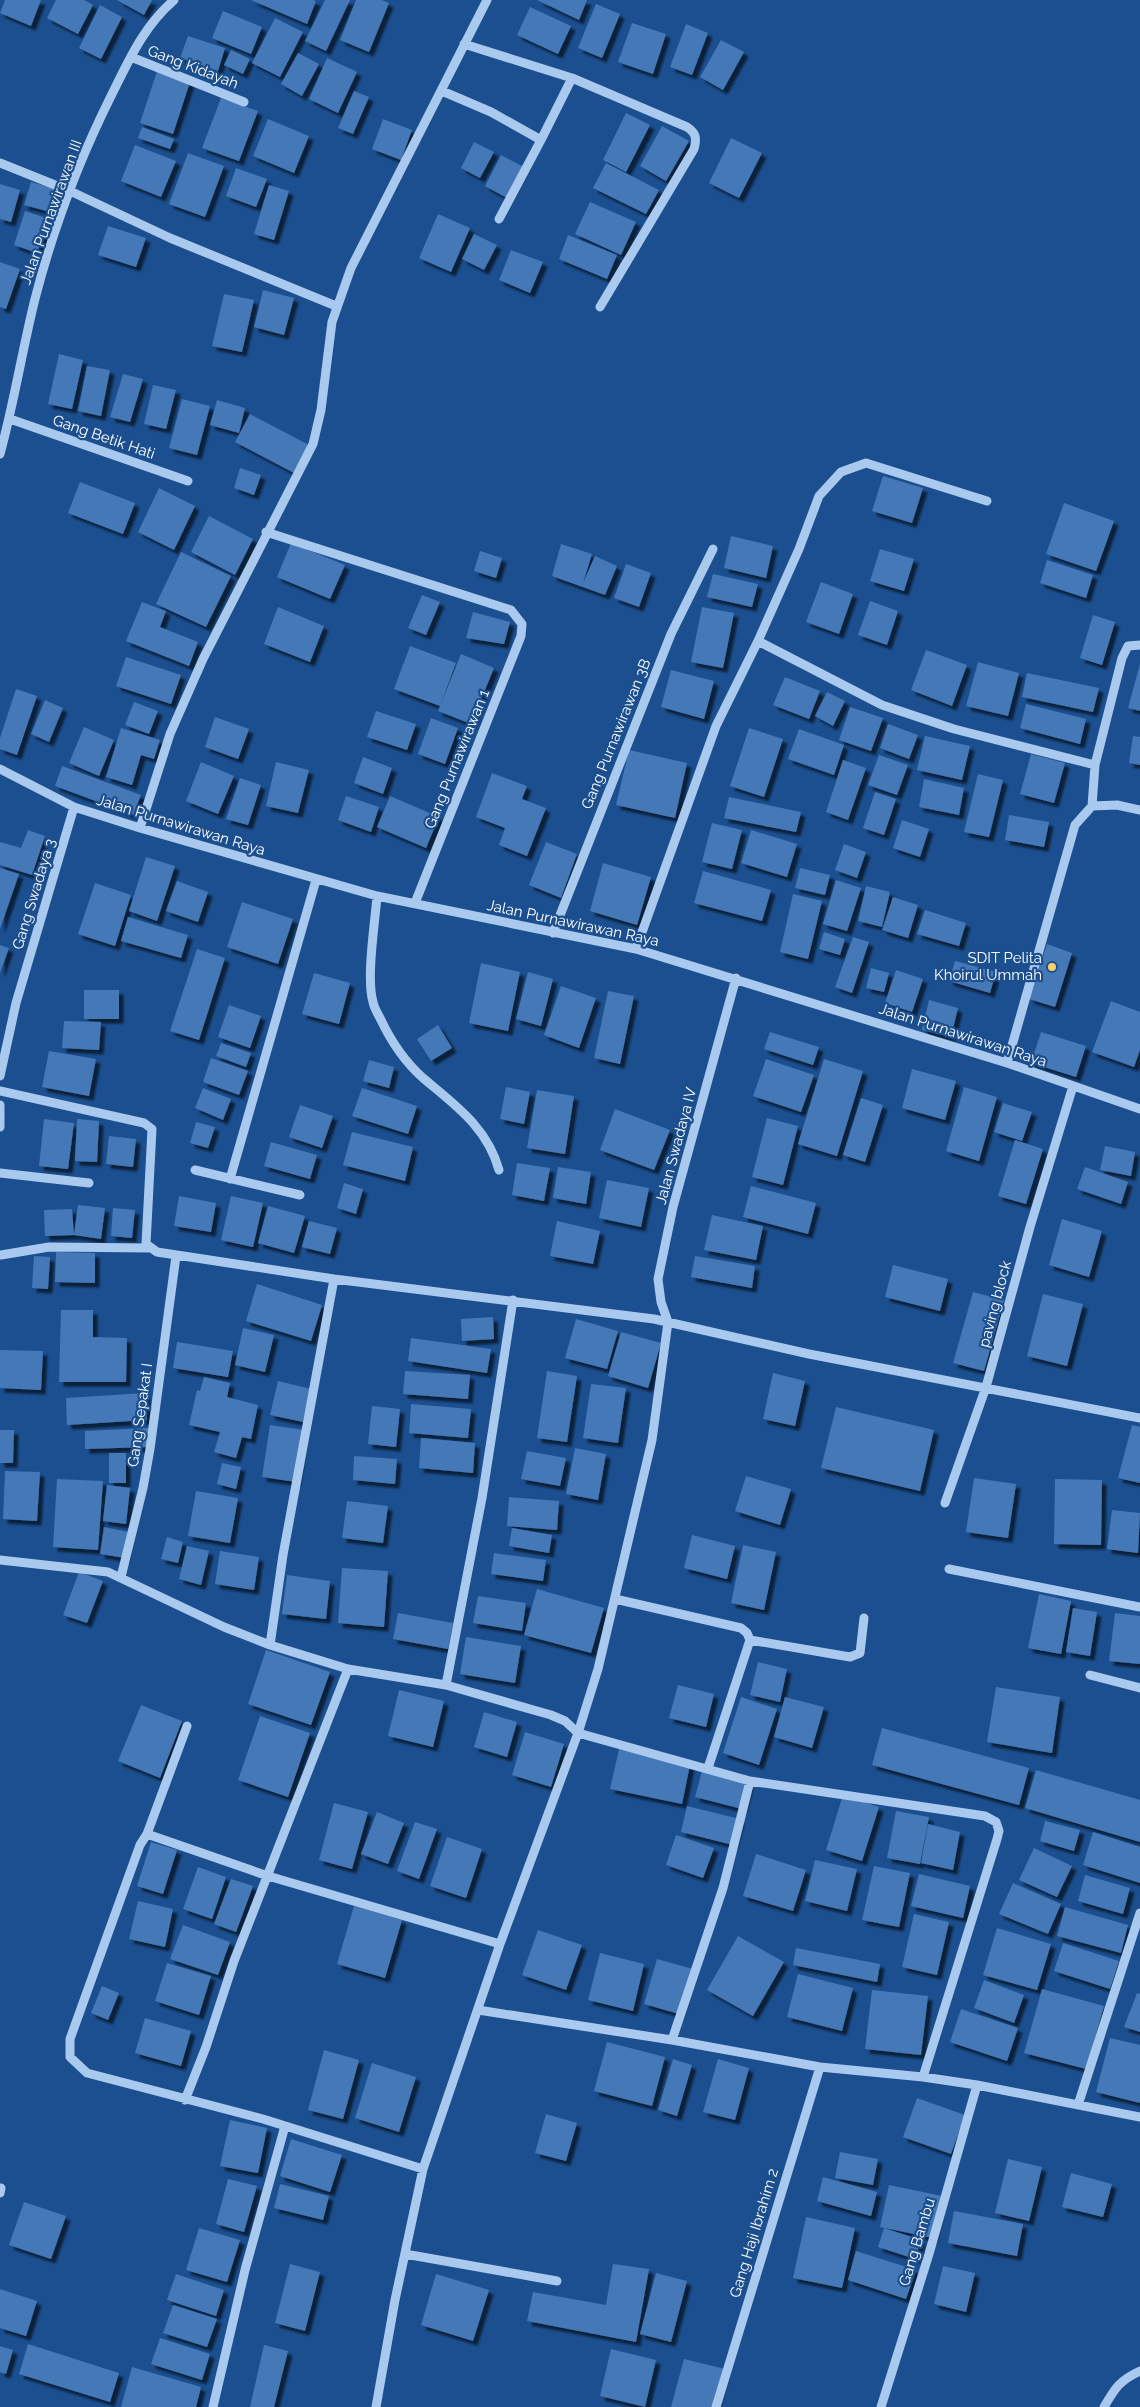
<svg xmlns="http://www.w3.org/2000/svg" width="1140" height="2407" font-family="Raleway,sans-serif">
<defs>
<filter id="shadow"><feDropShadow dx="4.5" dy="4.5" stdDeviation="1" flood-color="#0009"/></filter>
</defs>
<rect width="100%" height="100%" fill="#1b4f8f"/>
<path fill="#4478b7" filter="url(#shadow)" d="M5,0H41L31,26L0,13Z
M56,0H84L93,5L78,34L47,18Z
M117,0H152L144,15Z
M251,0H313L316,1L307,24Z
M325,0H350L326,51L305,41Z
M356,0H382L389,3L369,52L340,40Z
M537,0H587L579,20Z
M596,4L620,14L602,58L578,48Z
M100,5L122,17L101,59L79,48Z
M530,7L571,26L558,54L517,35Z
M223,11L262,27L251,54L212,38Z
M275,18L303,32L280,77L252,63Z
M632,23L666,34L653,74L618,62Z
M686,24L708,33L692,75L670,67Z
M188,36L225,48L218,71L180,58Z
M721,40L744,52L723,90L700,77Z
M231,50L250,59L243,74L224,65Z
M298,53L319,64L302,96L281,84Z
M327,58L357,72L338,113L309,99Z
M157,71L190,82L173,134L140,123Z
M354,91L369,97L353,134L338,128Z
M221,98L258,111L239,161L202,148Z
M626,113L650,125L626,172L603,160Z
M268,119L309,136L294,173L253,156Z
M383,119L412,130L401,160L372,149Z
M662,126L689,141L666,181L640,166Z
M142,127L174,139L170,149L138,138Z
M731,138L762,153L739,198L709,183Z
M474,142L494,152L480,178L461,168Z
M135,145L176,161L161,197L121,181Z
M188,153L224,166L205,217L169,204Z
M501,155L524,167L507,198L485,186Z
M606,163L659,190L646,214L593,188Z
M236,168L267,179L256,207L226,196Z
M31,182L56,189L50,212L24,205Z
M0,184L20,190L11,222L0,219Z
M269,185L289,191L274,240L254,234Z
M590,202L636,222L621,255L575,234Z
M25,211L49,219L37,253L14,245Z
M438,214L470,228L451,272L419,258Z
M108,226L146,238L136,267L98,255Z
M474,234L497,245L484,270L462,259Z
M568,235L617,255L607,279L559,259Z
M511,250L543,262L530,293L499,280Z
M0,262L20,269L6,309L0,307Z
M263,290L294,298L284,335L254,327Z
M224,294L254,300L242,352L212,346Z
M59,354L83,360L72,409L48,404Z
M87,366L110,370L101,416L78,411Z
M123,374L143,379L130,422L110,417Z
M153,385L176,390L166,429L144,424Z
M182,399L210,406L197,455L169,448Z
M217,400L245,408L239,433L210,425Z
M250,414L309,445L294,473L235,442Z
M240,468L261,475L254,495L234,488Z
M883,476L923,488L912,523L872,511Z
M80,482L135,503L123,534L68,513Z
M159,488L195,506L174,550L138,532Z
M1064,503L1114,521L1096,571L1046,554Z
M209,516L253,539L235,575L191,552Z
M731,536L773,546L766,578L724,568Z
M291,543L345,565L330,599L277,577Z
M561,544L592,554L583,583L595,556L617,566L605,595L552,576Z
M880,549L914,559L904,591L870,581Z
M480,551L502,558L496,578L474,571Z
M181,552L231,576L206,627L156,604Z
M1047,560L1093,575L1086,598L1040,583Z
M626,564L651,573L639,607L614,598Z
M713,574L758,584L752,607L707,597Z
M821,582L853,594L839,634L806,622Z
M422,595L440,602L426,635L408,628Z
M870,601L898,611L887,645L858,635Z
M142,602L166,611L160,627L198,642L189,666L126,641Z
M278,607L324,626L310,662L264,644Z
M702,607L734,613L723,668L691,662Z
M473,612L510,622L504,644L466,638Z
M1093,615L1115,622L1102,665L1080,658Z
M410,646L456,663L440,706L394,689Z
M926,650L967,665L952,706L911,690Z
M461,654L494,668L471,724L438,711Z
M126,657L181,675L171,704L116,686Z
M978,662L1019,673L1008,716L966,706Z
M1140,664V711L1128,708Z
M671,670L714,681L704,719L661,707Z
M1027,673L1099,688L1093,712L1022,697Z
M785,677L820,691L809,719L773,705Z
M16,689L37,696L17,755L0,749V738Z
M827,692L845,701L833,726L815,716Z
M45,700L63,708L49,742L31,734Z
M134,702L158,711L149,734L125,725Z
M1026,704L1086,719L1080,744L1020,728Z
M850,707L883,718L871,751L839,740Z
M376,711L416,724L407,750L367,737Z
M215,717L249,729L238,759L205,747Z
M431,718L458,728L445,764L418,754Z
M888,724L918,735L909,759L880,748Z
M84,727L114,740L99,776L69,763Z
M121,728L160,740L154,759L141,755L132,785L106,777Z
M749,728L783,739L764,797L730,786Z
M799,729L844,745L834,775L788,759Z
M925,736L970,746L962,780L917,770Z
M1133,736L1140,737V765L1129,763Z
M629,750L687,763L675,818L616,805Z
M1031,754L1065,763L1054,803L1020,794Z
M879,755L908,765L897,795L868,785Z
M363,757L392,768L383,794L354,783Z
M843,760L866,768L848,820L826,812Z
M201,762L234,776L218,814L186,801Z
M276,762L309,770L298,813L266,806Z
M62,766L141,795L133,815L55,786Z
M492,773L527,786L522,799L546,808L527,856L499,845L505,828L476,817Z
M978,774L1003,780L989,837L964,832Z
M240,778L261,785L248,825L226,819Z
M924,779L964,788L959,815L919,807Z
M875,792L896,799L884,835L863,828Z
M346,796L379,807L371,832L338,820Z
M390,796L439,817L426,848L377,827Z
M729,797L801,812L796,832L724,818Z
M1009,815L1049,822L1044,847L1005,840Z
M902,820L929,829L920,857L893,848Z
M712,823L742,830L732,869L702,862Z
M28,830L45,836L32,875L0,865V842L21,848Z
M751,830L797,844L787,877L741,863Z
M546,842L577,854L561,898L529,885Z
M844,844L866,852L857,878L835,870Z
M146,857L175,866L157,921L129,911Z
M603,863L651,877L637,925L590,911Z
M0,868L19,874L0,929Z
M800,868L830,875L825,895L795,888Z
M703,871L771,890L762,921L694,903Z
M836,880L861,888L847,931L823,924Z
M177,881L208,892L198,922L166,911Z
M95,883L131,895L115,946L78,934Z
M866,886L890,892L882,927L858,921Z
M793,894L822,901L808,959L780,952Z
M893,897L918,905L908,938L882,930Z
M242,902L293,919L278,964L227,947Z
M925,910L966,923L959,946L917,934Z
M128,917L188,935L181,958L121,941Z
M824,932L845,939L840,955L819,949Z
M853,937L869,942L852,993L835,987Z
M1047,944L1072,953L1055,1007L1029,999Z
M0,945L9,948L0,973Z
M197,949L225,958L199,1040L170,1031Z
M955,961L996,972L990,993L949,981Z
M481,963L520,972L508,1031L469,1023Z
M871,968L889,973L884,992L866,988Z
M896,970L923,979L912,1012L885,1003Z
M528,972L553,979L541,1026L516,1019Z
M314,973L350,983L339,1024L302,1014Z
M561,986L596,998L579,1048L544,1035Z
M84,990H119V1019H84Z
M608,991L634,996L620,1064L594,1058Z
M929,1000L958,1008L951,1037L922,1030Z
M1111,1001L1140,1012V1050L1134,1067L1092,1052Z
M229,1005L261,1016L250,1048L218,1037Z
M64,1021L101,1022L99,1050L62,1048Z
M438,1025L452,1048L431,1061L417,1039Z
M770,1032L819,1047L813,1065L764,1049Z
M1041,1032L1086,1046L1076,1077L1031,1063Z
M221,1043L251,1053L246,1067L216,1056Z
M49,1051L96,1059L89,1096L42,1087Z
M211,1058L248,1071L239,1095L203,1082Z
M766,1059L814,1075L801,1112L753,1096Z
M824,1059L863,1071L837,1156L798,1144Z
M369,1060L394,1067L389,1088L363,1081Z
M912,1069L956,1081L945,1120L902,1108Z
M506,1087L530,1092L524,1124L500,1119Z
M964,1087L997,1097L979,1161L946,1151Z
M203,1088L231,1099L223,1120L195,1108Z
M362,1088L417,1106L408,1134L352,1116Z
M537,1090L574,1096L565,1154L527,1148Z
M861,1098L883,1105L865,1162L843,1155Z
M1003,1103L1032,1112L1022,1141L994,1132Z
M300,1105L333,1116L322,1148L289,1137Z
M615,1109L670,1130L654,1170L600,1150Z
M767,1118L798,1126L783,1185L752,1177Z
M44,1119L74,1123L68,1169L39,1166Z
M77,1119L99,1121L97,1162L75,1161Z
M196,1122L215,1127L208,1148L190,1143Z
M352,1132L413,1147L405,1181L343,1165Z
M109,1136L136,1139L133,1167L106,1164Z
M1015,1140L1043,1149L1026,1204L998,1196Z
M271,1142L317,1155L310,1179L264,1166Z
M1105,1146L1135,1152L1131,1176L1100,1170Z
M517,1163L550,1168L544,1201L512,1195Z
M558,1167L591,1172L586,1204L553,1198Z
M1085,1167L1128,1182L1121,1204L1077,1189Z
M607,1180L649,1188L641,1227L599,1218Z
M344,1183L363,1189L356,1214L337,1208Z
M751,1186L816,1203L808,1234L743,1217Z
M179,1196L216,1203L211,1232L174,1226Z
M231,1196L263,1203L253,1247L221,1240Z
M78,1205L105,1208L101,1239L74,1235L45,1236L44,1210L72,1209L74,1235Z
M268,1206L305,1216L294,1253L258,1243Z
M113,1208L135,1210L132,1238L111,1236Z
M712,1215L763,1226L756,1260L704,1250Z
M1062,1219L1102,1231L1089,1277L1049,1265Z
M309,1221L337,1228L330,1254L302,1247Z
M557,1221L600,1231L593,1264L550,1256Z
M56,1252L95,1253V1283L55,1282Z
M34,1256L50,1257L48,1289L32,1288Z
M695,1256L755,1266L752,1288L691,1277Z
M893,1265L948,1279L940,1311L885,1297Z
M257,1284L322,1305L311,1341L246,1321Z
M973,1292L1004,1300L984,1371L953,1363Z
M1043,1294L1083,1304L1067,1366L1027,1356Z
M61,1310H93V1337L127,1338L126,1382H59Z
M493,1317L494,1339L462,1341L461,1319Z
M576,1319L618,1331L607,1369L565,1358Z
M243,1328L274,1335L265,1372L235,1365Z
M621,1332L661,1343L648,1388L608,1376Z
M411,1338L491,1349L487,1373L408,1361Z
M177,1342L233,1351L228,1377L173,1368Z
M0,1350L43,1351L41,1390L0,1388Z
M405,1371L470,1375L468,1399L403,1394Z
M547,1371L577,1376L567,1442L537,1438Z
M773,1373L805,1381L795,1426L763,1419Z
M204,1377L230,1383L227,1397L258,1405L251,1439L242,1437L236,1458L214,1452L220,1432L189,1425L197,1390L200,1391Z
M278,1381L311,1389L303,1422L270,1415Z
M591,1384L626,1388L618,1443L583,1438Z
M145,1393L147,1420L67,1425L66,1398Z
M411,1404L471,1409L468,1438L409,1433Z
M372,1406L400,1409L396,1447L368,1444Z
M836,1407L934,1430L920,1491L821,1468Z
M270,1425L304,1430L296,1482L262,1477Z
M1132,1425L1140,1427V1483L1118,1478Z
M148,1428V1447L85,1449V1431Z
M0,1430H14L13,1463H0Z
M421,1438L475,1443L473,1473L419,1468Z
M575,1448L606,1454L598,1500L566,1494Z
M527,1451L566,1458L560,1486L521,1479Z
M109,1453H126V1483H109Z
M354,1456L397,1459L395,1484L353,1480Z
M222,1463L241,1467L236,1489L217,1484Z
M5,1471L40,1472L37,1521L3,1519Z
M746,1476L791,1489L780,1525L735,1511Z
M974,1478L1016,1484L1008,1538L966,1532Z
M57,1479L103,1481L98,1550L53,1547Z
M1055,1479L1102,1480L1101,1545L1054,1544Z
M107,1485L130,1488L126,1524L103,1521Z
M196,1491L238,1498L230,1543L188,1536Z
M509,1497L559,1501L557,1530L507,1526Z
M347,1501L388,1506L383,1543L342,1538Z
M1112,1510L1140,1513L1138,1553L1107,1549Z
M104,1527L129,1532L125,1558L100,1554Z
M512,1528L552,1535L549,1553L509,1546Z
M692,1535L735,1546L727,1579L684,1568Z
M167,1537L183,1542L178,1563L161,1559Z
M743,1545L776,1552L764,1610L731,1603Z
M187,1546L209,1551L201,1585L179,1579Z
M220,1551L259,1557L254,1590L215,1584Z
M494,1553L546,1560L543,1581L491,1574Z
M342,1568L388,1571L384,1627L338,1623Z
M79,1572L103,1581L87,1623L63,1615Z
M287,1575L330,1581L326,1619L282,1614Z
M537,1589L604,1608L591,1653L524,1635Z
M1039,1594L1071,1601L1061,1654L1028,1648Z
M478,1596L526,1603L522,1631L473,1623Z
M1073,1608L1097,1612L1090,1656L1066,1652Z
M398,1613L453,1623L448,1649L393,1639Z
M1115,1613L1140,1616V1664L1109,1661Z
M466,1637L521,1646L515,1683L460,1674Z
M266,1650L330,1672L311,1725L248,1704Z
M758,1662L787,1669L780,1702L750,1695Z
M678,1685L714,1694L706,1727L669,1718Z
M996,1687L1060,1697L1052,1753L987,1742Z
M399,1690L444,1701L433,1747L388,1736Z
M741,1697L777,1709L759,1765L723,1753Z
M785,1697L824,1707L812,1748L774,1737Z
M141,1705L182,1721L160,1778L118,1761Z
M484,1712L517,1722L507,1757L474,1747Z
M260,1716L310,1733L288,1797L238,1780Z
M882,1728L1029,1768L1019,1805L872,1765Z
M525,1732L564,1744L551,1787L512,1775Z
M619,1749L690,1765L682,1804L610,1789Z
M1036,1770L1140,1800V1842L1025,1808Z
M702,1771L749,1784L742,1809L695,1797Z
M843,1795L879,1807L862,1861L826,1850Z
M334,1803L368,1812L352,1869L319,1860Z
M687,1806L740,1819L733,1845L681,1832Z
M896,1811L929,1817L920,1864L887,1858Z
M377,1812L404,1823L388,1864L361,1854Z
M1045,1821L1080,1830L1074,1851L1040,1841Z
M415,1822L437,1829L419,1879L397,1871Z
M928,1824L960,1832L953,1870L921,1863Z
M1093,1832L1140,1847V1883L1083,1865Z
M676,1835L714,1848L703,1878L666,1865Z
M447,1837L482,1849L466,1898L430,1886Z
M151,1842L177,1850L163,1894L137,1886Z
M1034,1848L1072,1866L1057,1897L1019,1880Z
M756,1854L806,1870L793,1911L743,1896Z
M815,1860L857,1869L847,1911L805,1901Z
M874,1866L910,1873L899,1927L862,1920Z
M198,1867L226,1877L212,1919L183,1909Z
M919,1874L970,1886L963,1918L911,1906Z
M1085,1875L1130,1888L1123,1914L1078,1901Z
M231,1879L253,1886L236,1932L214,1924Z
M1013,1883L1061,1904L1048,1934L999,1914Z
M138,1901L173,1909L165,1947L129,1939Z
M354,1906L402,1920L385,1978L337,1964Z
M1065,1907L1128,1925L1121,1953L1057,1936Z
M914,1914L949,1922L937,1975L902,1967Z
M183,1925L230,1942L218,1975L170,1959Z
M997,1928L1051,1944L1037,1990L983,1975Z
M538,1930L582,1945L566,1990L522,1975Z
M738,1936L784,1962L753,2016L707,1990Z
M1063,1943L1119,1961L1110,1989L1054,1971Z
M796,1948L880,1964L877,1982L793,1965Z
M600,1953L644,1964L633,2011L588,2000Z
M657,1959L693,1969L679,2014L644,2004Z
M167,1963L211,1976L199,2015L155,2001Z
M798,1974L853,1988L842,2031L787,2017Z
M984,1980L1024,1995L1014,2023L974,2008Z
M102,1986L119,1993L108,2020L91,2013Z
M1042,1989L1104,2006L1086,2069L1024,2053Z
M872,1990L928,1996L921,2055L865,2049Z
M1137,1993L1140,1994V2032L1124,2027Z
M961,2009L1018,2028L1007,2061L950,2042Z
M145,2018L191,2031L181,2066L135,2053Z
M1110,2038L1140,2045V2103L1096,2092Z
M607,2042L665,2057L652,2106L594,2091Z
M324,2050L359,2060L343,2119L308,2110Z
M673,2059L692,2065L677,2116L658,2110Z
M718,2059L749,2068L735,2120L703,2112Z
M372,2063L416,2077L399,2132L355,2118Z
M917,2098L965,2115L951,2154L903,2137Z
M546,2114L577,2123L566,2161L535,2153Z
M230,2120L267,2128L258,2173L220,2166Z
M291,2139L342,2155L330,2192L280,2176Z
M840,2152L878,2159L873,2185L835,2178Z
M1008,2159L1042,2167L1029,2221L995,2213Z
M1071,2173L1112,2184L1103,2217L1062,2207Z
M823,2177L877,2192L871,2216L817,2201Z
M228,2179L257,2186L244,2232L216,2224Z
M280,2184L329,2196L323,2220L274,2208Z
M889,2185L942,2196L933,2238L880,2227Z
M24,2202L66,2216L51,2259L9,2245Z
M954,2211L1023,2224L1017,2256L948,2243Z
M806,2217L855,2228L842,2288L793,2278Z
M199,2228L240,2240L227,2282L186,2270Z
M884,2228L921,2240L915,2259L878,2247Z
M856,2251L916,2270L906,2299L848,2280Z
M290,2264L320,2272L305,2331L275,2323Z
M613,2264L649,2269L636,2342L527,2321L533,2292L606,2305Z
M943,2266L975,2273L966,2312L934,2304Z
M656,2273L687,2281L671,2342L640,2334Z
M176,2274L224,2290L216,2316L167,2300Z
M436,2274L489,2290L473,2341L421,2325Z
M0,2289L37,2301L26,2336L0,2328Z
M173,2305L217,2319L207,2347L163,2333Z
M160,2338L210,2354L202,2380L151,2364Z
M28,2344L119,2373L110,2402L19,2374Z
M264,2345L288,2351L274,2407H250Z
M0,2346L13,2350L6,2374L0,2372Z
M611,2349L656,2360L645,2407L600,2396Z
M684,2359L725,2369L715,2407H671Z
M132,2367L201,2387L196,2407H121Z"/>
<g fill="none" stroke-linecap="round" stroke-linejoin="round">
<path stroke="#a9c9ee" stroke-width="9" d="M464,44L572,78L687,127C696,133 697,138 694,149L600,307
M131,57L244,102
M442,91L491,112L541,140L499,219
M541,140L572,78
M0,163L70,191L170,238L336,306
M10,419L188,481
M0,454C14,403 22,351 35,299C53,229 80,158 112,94C130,58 144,26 174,0
M266,532L511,610L522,624L521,636L415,903
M758,641L882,705L954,729L1095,765
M0,769L74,807L140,828L377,896L636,949L1007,1063L1140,1109
M1092,806L1095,765L1122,658L1128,646L1140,645
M140,828L170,734L203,659L313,444L321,410L332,322L351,268L487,0
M377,896C375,923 366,978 373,1002C374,1008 378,1014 381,1020C391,1041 405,1062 423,1078C455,1105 487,1127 499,1170
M553,933L671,634L713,549
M636,949L716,726L758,641L799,549L819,496L841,472L866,463L987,501
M1007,1063L1075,825L1092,806L1117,805L1140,810
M0,1076L16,1003L74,807
M0,1091L144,1123L152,1129L146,1244L157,1252L334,1279L654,1319L809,1354L1140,1418
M0,1105V1127
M195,1170L300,1195
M0,1173L89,1183
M230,1179L316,880
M1,1255L49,1247L150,1248
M945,1503L986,1387L1030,1227L1073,1086
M0,1560L108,1572L224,1627L270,1645L348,1669L446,1685L551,1715L565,1721L578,1733L750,1781L985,1816L996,1822L999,1831L997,1839L923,2077
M949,1569L1140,1607
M121,1577L143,1488L150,1449L176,1256
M615,1599L741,1628L747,1633L750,1640L708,1768
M750,1640L850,1657L860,1653L864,1618
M270,1645L283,1555L334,1279
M1090,1675L1140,1688
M446,1685L482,1498L513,1300
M187,1726L147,1834L140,1845L70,2039V2057L87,2073L263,2119L423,2169
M147,1834L268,1876L500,1944
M478,2010L672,2040L820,2067L923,2077L977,2085L1140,2117
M672,2040L723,1888L750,1781
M185,2100L206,2047L234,1961L348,1669
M1078,2105L1140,1913
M0,2193L1,2188
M405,2254L557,2281
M213,2407L245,2270L285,2126
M376,2407L395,2300L423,2169L500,1944L578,1733L598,1669L652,1440L668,1322L661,1302L658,1279L673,1207L736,978
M716,2407L820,2067
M881,2407L929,2254L977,2085
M1104,2407C1115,2388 1120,2380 1140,2371"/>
</g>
<circle fill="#ffd166" stroke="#1b4f8f" stroke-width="2" cx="1052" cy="967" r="5"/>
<g text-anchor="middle" stroke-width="4.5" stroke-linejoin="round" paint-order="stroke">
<g font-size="15" fill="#fff" stroke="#1b4f8f">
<text transform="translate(193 67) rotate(21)" y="5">Gang Kidayah</text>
<text transform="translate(51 212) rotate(-70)" y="5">Jalan Purnawirawan III</text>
<text transform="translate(104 437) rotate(19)" y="5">Gang Betik Hati</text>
<text transform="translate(616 734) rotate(-68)" y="5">Gang Purnawirawan 3B</text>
<text transform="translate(457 759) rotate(-68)" y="5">Gang Purnawirawan 1</text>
<text transform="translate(181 825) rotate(17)" y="5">Jalan Purnawirawan Raya</text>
<text transform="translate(34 894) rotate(-73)" y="5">Gang Swadaya 3</text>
<text transform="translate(573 923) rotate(12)" y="5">Jalan Purnawirawan Raya</text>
<text transform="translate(963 1035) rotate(18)" y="5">Jalan Purnawirawan Raya</text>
<text transform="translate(676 1146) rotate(-75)" y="5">Jalan Swadaya IV</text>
<text transform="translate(995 1304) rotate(-75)" y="5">paving block</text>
<text transform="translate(140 1415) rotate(-82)" y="5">Gang Sepakat I</text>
<text transform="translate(754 2233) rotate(-73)" y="5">Gang Haji Ibrahim 2</text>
<text transform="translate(917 2242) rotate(-73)" y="5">Gang Bambu</text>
</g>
<g font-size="15" fill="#fff" stroke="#1b4f8f" text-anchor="end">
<text x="1042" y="963">SDIT Pelita<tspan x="1042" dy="17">Khoirul Ummah</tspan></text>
</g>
</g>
</svg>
